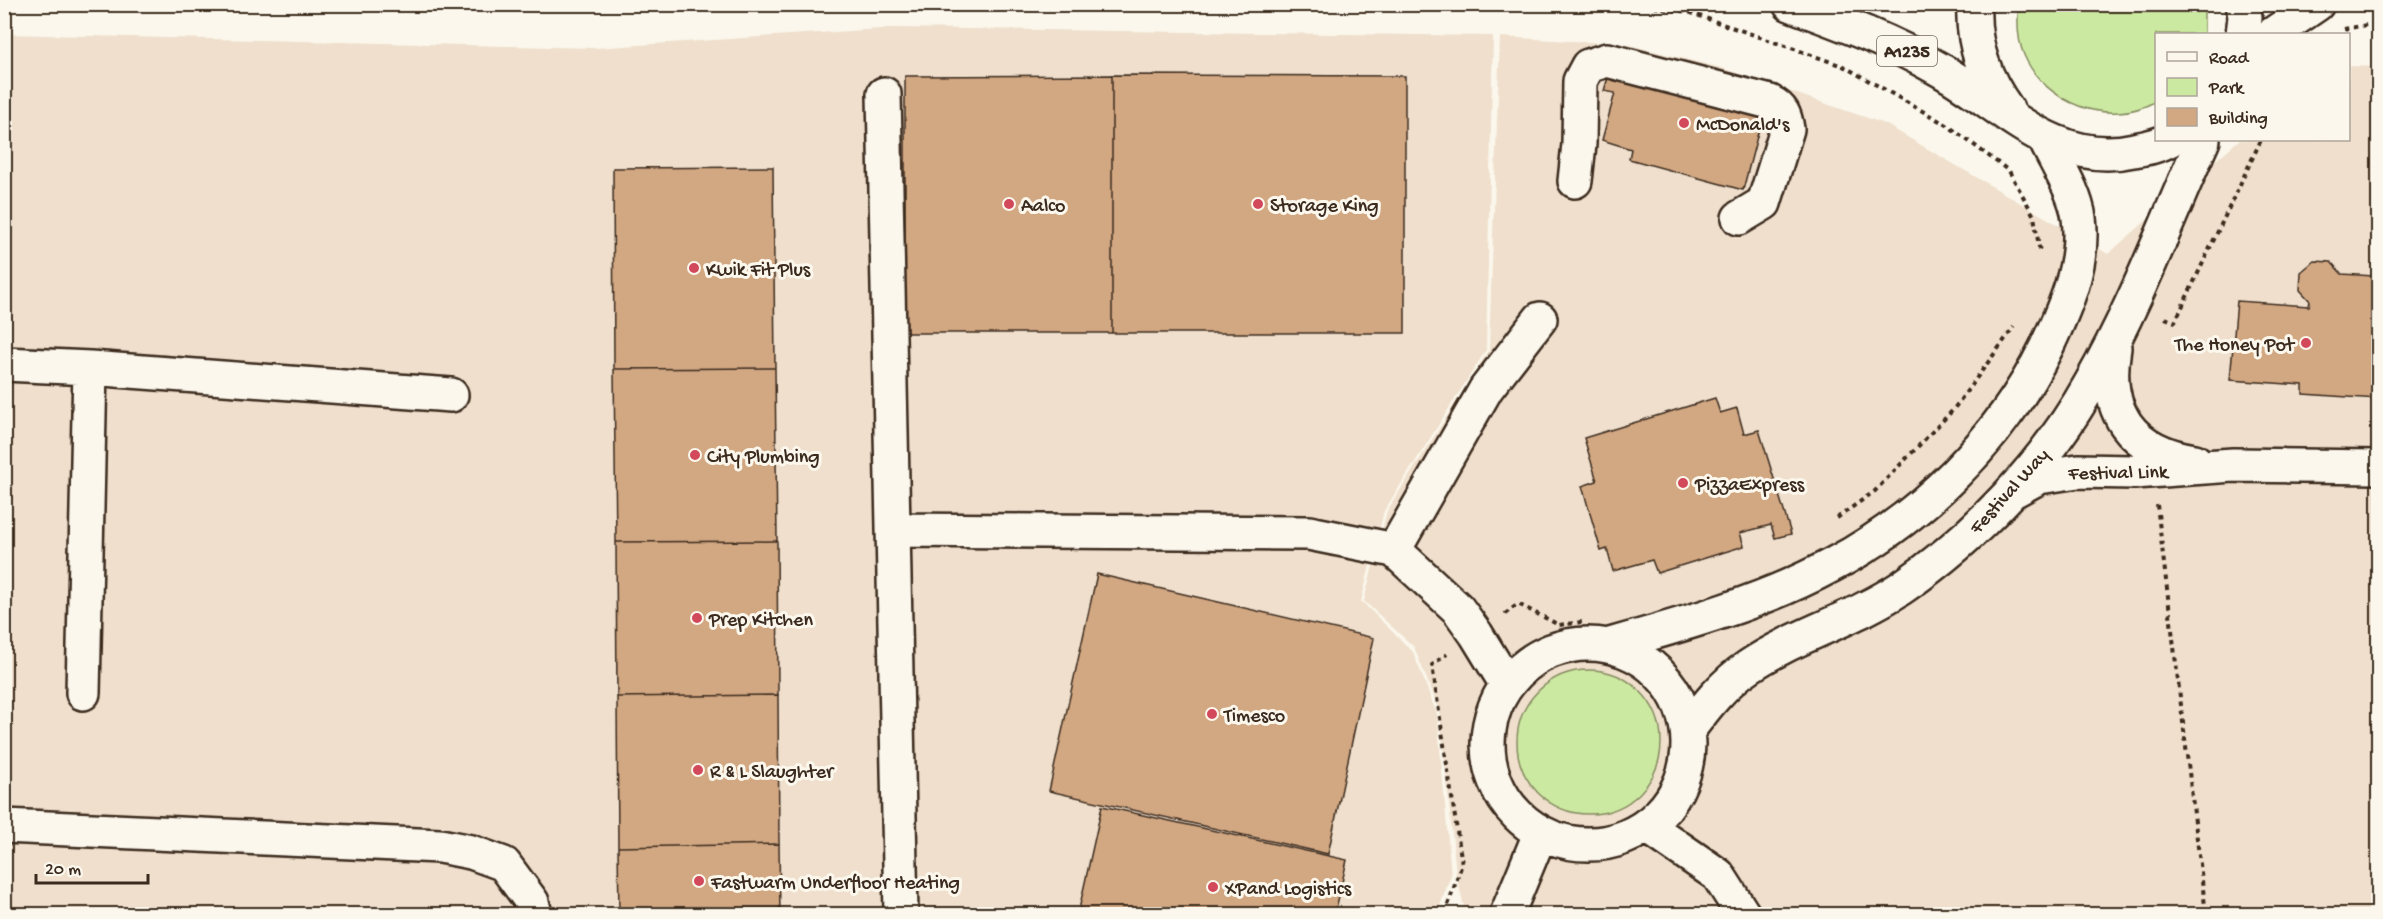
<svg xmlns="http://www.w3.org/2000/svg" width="2383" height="919" font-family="'Gochi Hand',sans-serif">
<rect width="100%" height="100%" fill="#fbf7ec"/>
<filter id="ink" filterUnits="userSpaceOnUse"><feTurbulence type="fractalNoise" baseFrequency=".0167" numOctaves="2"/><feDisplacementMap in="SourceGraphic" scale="12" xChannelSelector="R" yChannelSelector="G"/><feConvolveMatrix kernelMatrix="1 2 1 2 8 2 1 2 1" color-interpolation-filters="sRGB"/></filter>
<g filter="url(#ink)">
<path fill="#efdfcc" d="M895,28L1493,36L1486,350L1384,511L1361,601L1413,652L1437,714L1451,875L1437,914H5V34L594,48Z
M1500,37L1625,44L1721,68L1885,124L2108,254L2239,140H2348L2349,66L2378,67V914H1466L1456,874L1440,712L1414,647L1364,601L1387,511L1489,350Z"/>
<path fill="#cce9a1" stroke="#848a60" stroke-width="1.5" d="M2204,4V34H2156V101C2109,128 2045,104 2024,55C2017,39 2017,21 2019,5Z
M1517 742a72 72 0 1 1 144 0a72 72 0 1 1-144 0Z"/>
<path fill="#d2a883" stroke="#3b2a1e" stroke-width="1.5" d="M1612,64L1765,106L1743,190L1629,159L1631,149L1602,140L1615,93L1604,91Z
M1112,75L1405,76V333H1112Z
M1112,75V333H905V76Z
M773,167L775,368L614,369L613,168Z
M2314,261L2331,262L2342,274L2374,276V271H2378V399L2303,394V385L2230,380L2237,301L2309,306L2310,301L2300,290L2301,272Z
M775,368L777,541L616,542L614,369Z
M1715,398L1720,413L1737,408L1744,434L1759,430L1791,534L1775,538L1771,525L1740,533L1744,546L1657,573L1652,560L1613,571L1607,549L1601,551L1582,486L1597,481L1584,438Z
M777,541L778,695L617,697L616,542Z
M1097,574L1374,638L1328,854L1049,791Z
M778,695L779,844L618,847L617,697Z
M1102,806L1347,860L1335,914H1078Z
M779,844L780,914H619L618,847Z
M4,910L96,914H4Z"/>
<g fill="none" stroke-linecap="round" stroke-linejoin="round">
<defs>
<path id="minor" d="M884,94L901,914
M1575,181L1579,144L1580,81L1588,66L1607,60L1770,102C1782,108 1785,115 1787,129L1764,203L1739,218
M2114,348C2103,412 2131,451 2195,461
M4,364L90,368L83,693
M90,368L451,395
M2015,490L2039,477L2078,471L2134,472L2233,465L2378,467
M893,530L1309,533L1394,550L1458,609L1476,634L1506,683
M1394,550L1486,389L1540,319
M1488 744a100 100 0 1 1 200 0a100 100 0 1 1-200 0Z
M1610,645C1685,624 1764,602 1832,565C1922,518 2001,439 2046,348C2065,308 2085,263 2079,218C2075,191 2056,163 2045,139
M1689,729C1706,706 1724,683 1748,667C1795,635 1853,620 1901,588C1976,537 2047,462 2091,383C2135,306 2167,221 2203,140
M4,826L440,846L471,852L504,864L532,902L535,914
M1647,826L1718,875L1743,914
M1507,914L1540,834"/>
<path id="major" d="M1790,4C1841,23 1890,41 1937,68C2001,103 2054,168 2134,150C2146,148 2158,146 2169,140
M1974,4C1972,43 1984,78 2007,109
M2243,4L2245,17L2243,34
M2273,34L2317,4"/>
</defs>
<use href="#minor" stroke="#3b2a1e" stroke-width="38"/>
<use href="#major" stroke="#3b2a1e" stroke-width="38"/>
<path stroke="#3b2a1e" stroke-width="4" stroke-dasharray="4.5 4.5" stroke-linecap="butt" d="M412,4L557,7L580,4
M1636,4L1688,12L1843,66L1947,125L2009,171L2034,216L2040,253
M2344,29L2378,23
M2165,318L2175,322L2261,140
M2157,505L2206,914
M1837,518L1875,491L1953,410L2014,327
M1505,614L1518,604L1559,625L1582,622
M1445,914L1462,864L1432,665L1447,654"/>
<use href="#minor" stroke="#fbf7ec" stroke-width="33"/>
<use href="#major" stroke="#fbf7ec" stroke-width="33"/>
</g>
</g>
<g fill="#d1495b" stroke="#fbf7ec" stroke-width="2">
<circle cx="1684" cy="123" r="6"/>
<circle cx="1009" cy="204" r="6"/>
<circle cx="1258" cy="204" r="6"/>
<circle cx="694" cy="268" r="6"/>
<circle cx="2306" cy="343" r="6"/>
<circle cx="695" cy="455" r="6"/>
<circle cx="1683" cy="483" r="6"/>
<circle cx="697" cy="618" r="6"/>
<circle cx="1212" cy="714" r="6"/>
<circle cx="698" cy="770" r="6"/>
<circle cx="699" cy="881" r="6"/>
<circle cx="1213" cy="887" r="6"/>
</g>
<g text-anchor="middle" stroke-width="6" stroke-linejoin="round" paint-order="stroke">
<rect fill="#fbf7ec" stroke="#75685c" stroke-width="1.5" x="1877" y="36" width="60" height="30" rx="4.5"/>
<g font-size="18" font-weight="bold" fill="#3b2a1e">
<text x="1907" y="57">A1235</text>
</g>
<g font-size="20" fill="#3b2a1e" stroke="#fbf7ec" text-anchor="start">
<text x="1696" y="130">McDonald's</text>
<text x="1021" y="211">Aalco</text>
<text x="1270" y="211">Storage King</text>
<text x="706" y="275">Kwik Fit Plus</text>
<text x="2294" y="350" text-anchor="end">The Honey Pot</text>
<text x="707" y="462">City Plumbing</text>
<text x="1695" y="490">PizzaExpress</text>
<text x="709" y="625">Prep Kitchen</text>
<text x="1224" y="721">Timesco</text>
<text x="710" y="777">R &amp; L Slaughter</text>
<text x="711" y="888">Fastwarm Underfloor Heating</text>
<text x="1225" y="894">XPand Logistics</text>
</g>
<g font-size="20" fill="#3b2a1e" stroke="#fbf7ec">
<text transform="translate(2118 471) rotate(-1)" y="7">Festival Link</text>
<text transform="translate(2008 490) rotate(-48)" y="7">Festival Way</text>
</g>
</g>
<rect width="2383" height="919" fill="none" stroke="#fbf7ec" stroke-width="24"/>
<rect x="12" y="12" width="2359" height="895" fill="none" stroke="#3b2a1e" stroke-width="2" filter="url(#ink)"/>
<rect x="2155" y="33" width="195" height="108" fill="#fbf7ec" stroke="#aea59a" stroke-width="1.5"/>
<rect x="2167" y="52" width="30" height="9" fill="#fbf7ec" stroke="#aea59a" stroke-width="1.5"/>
<text x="2209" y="63" font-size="18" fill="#3b2a1e">Road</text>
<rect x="2167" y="78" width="30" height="18" fill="#cce9a1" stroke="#aea59a" stroke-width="1.5"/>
<text x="2209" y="93" font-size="18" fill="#3b2a1e">Park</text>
<rect x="2167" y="108" width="30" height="18" fill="#d2a883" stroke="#aea59a" stroke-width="1.5"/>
<text x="2209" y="123" font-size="18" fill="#3b2a1e">Building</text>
<path d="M36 874v9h112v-9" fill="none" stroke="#3b2a1e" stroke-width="3"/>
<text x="45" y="874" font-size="18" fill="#3b2a1e" stroke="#fbf7ec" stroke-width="4.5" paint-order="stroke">20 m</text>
</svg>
